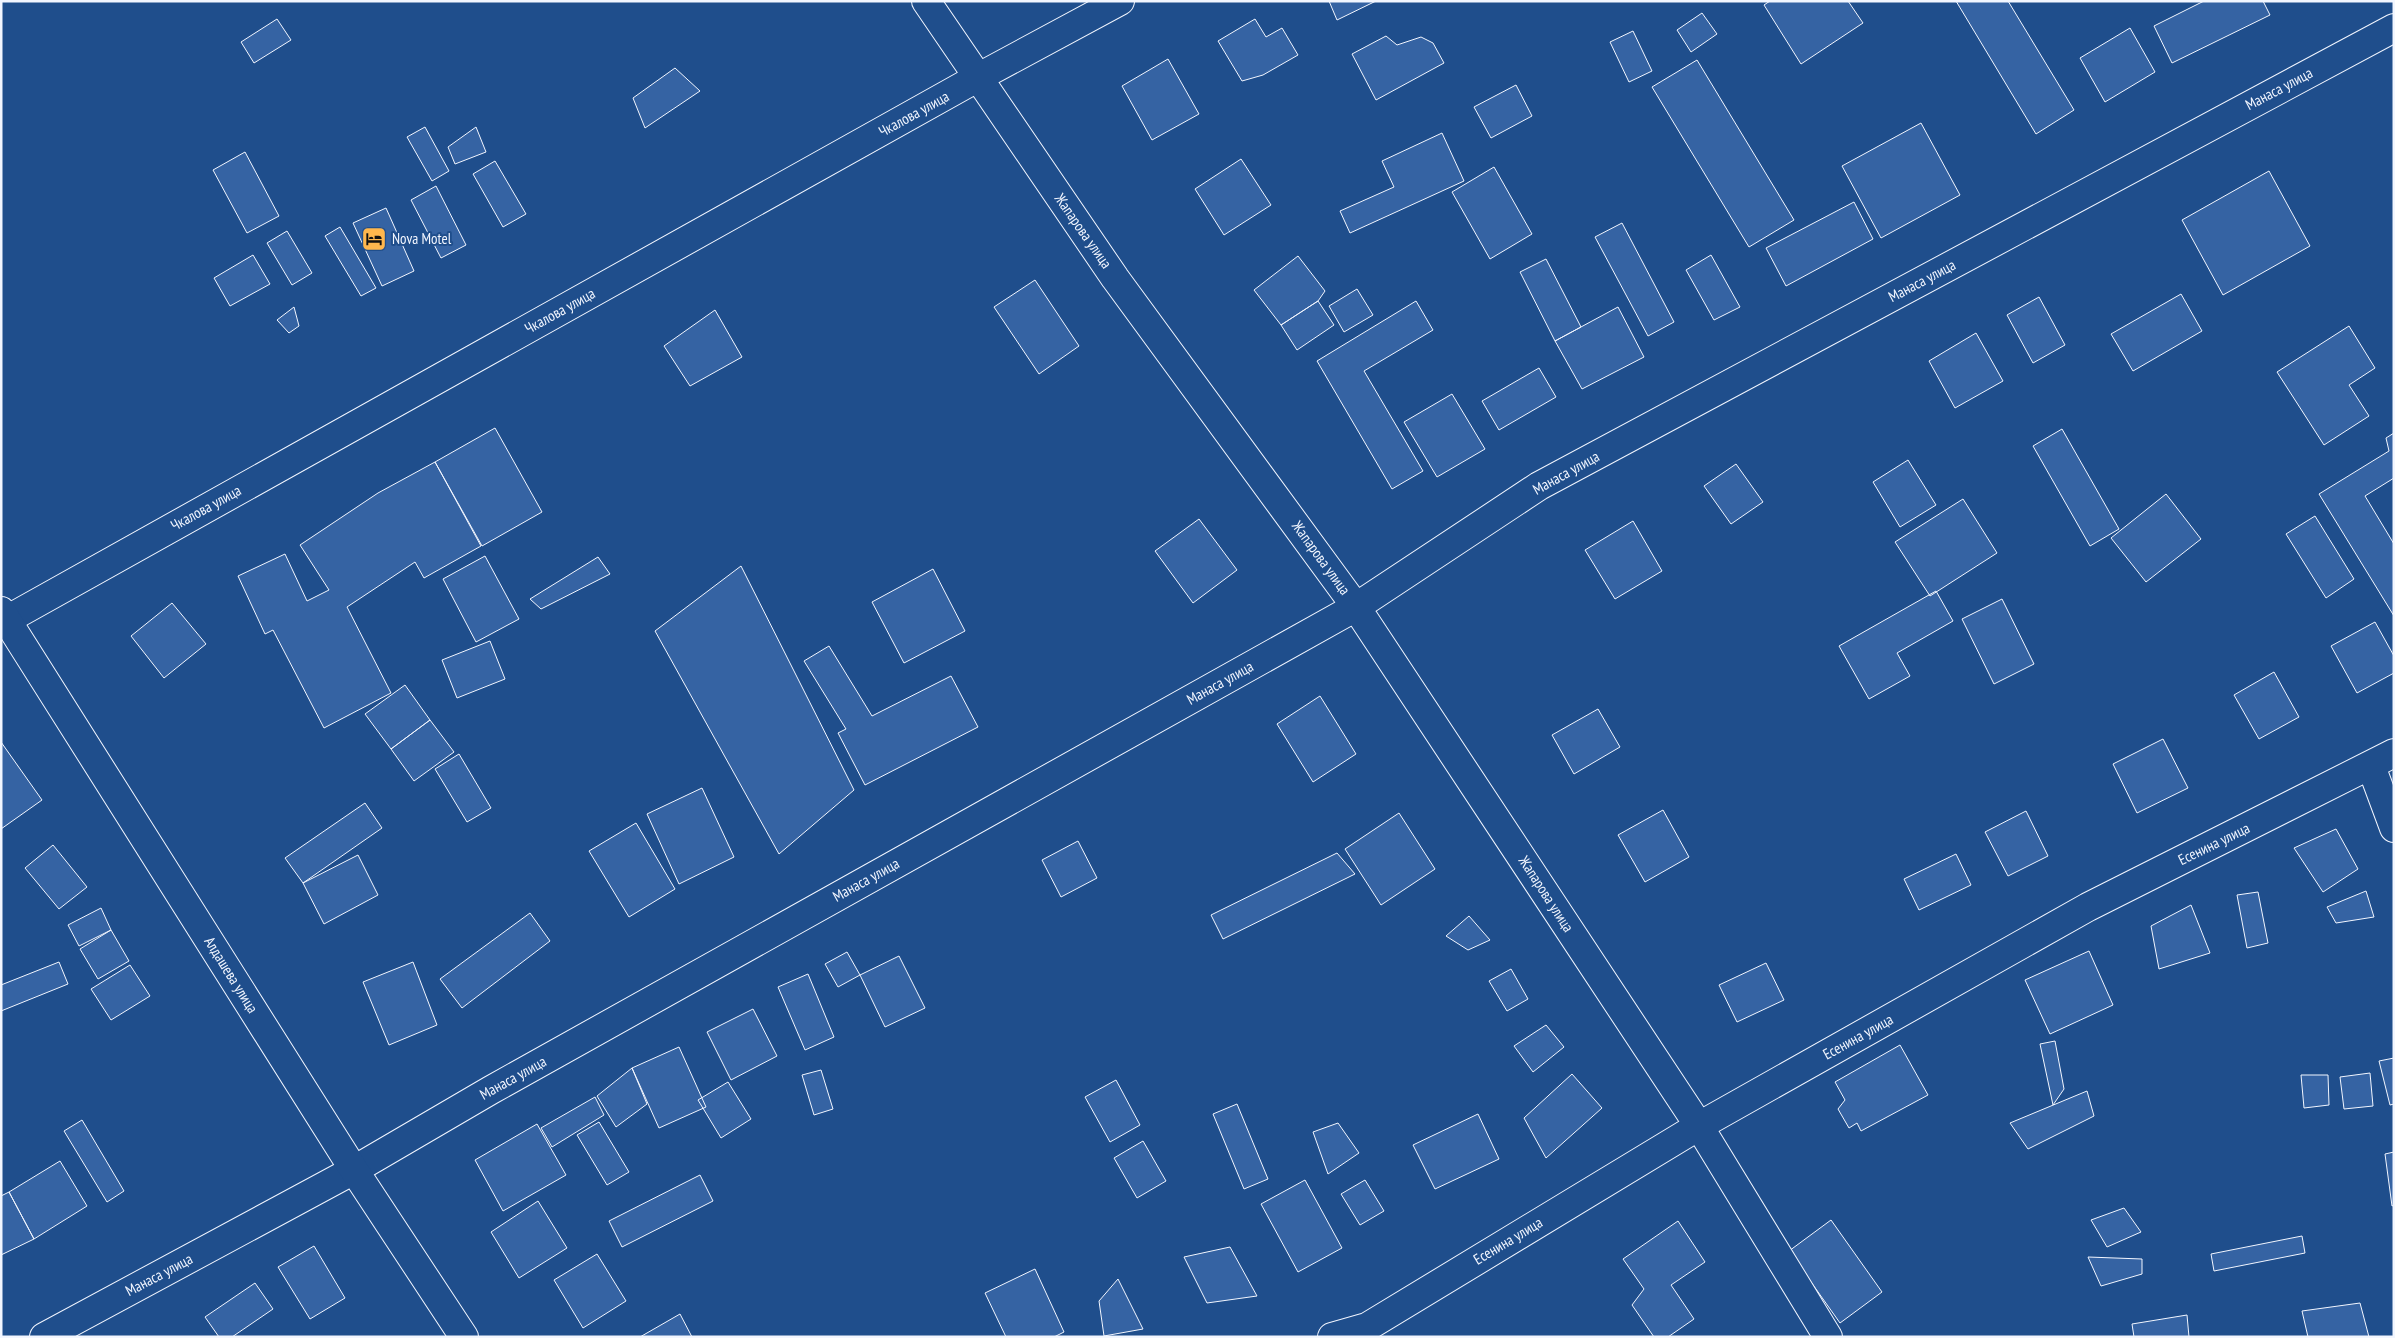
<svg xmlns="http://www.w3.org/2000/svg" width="2395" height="1338" font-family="'PT Sans Narrow',sans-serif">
<rect width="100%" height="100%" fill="#1f4e8c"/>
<path fill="#3563a3" stroke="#f2f6ff" d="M1329,1H1376L1337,20Z
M1770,1H1848L1863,23L1801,64L1764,5Z
M1956,1H2008L2074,110L2036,134Z
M2204,1H2263L2270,15L2172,63L2154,26Z
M1702,13L1717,34L1691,52L1677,30Z
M277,19L291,40L254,63L241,42Z
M1255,19L1266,37L1282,28L1298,55L1263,75L1242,81L1218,41Z
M2130,28L2155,72L2105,102L2080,58Z
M1633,31L1652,71L1629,82L1610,42Z
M1386,36L1397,45L1421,37L1433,43L1444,63L1376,100L1352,54Z
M1168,59L1199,114L1152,140L1122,86Z
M1697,60L1794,220L1749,247L1652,87Z
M675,68L700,91L645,128L633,98Z
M1516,85L1532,116L1491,138L1474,107Z
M1921,123L1960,195L1881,238L1842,166Z
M425,127L449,171L432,181L407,137Z
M476,127L486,152L455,164L448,147Z
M1442,133L1464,181L1350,233L1340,211L1394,187L1382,161Z
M245,152L279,216L247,233L213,170Z
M1241,159L1271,205L1224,235L1195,189Z
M495,161L526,214L503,227L473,174Z
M1494,167L1532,234L1490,259L1452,192Z
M2269,171L2310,246L2223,295L2182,220Z
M436,186L466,245L441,258L411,200Z
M1854,202L1873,239L1786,286L1766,248Z
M386,208L414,271L382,286L353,223Z
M1622,223L1674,322L1648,336L1595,237Z
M340,227L376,288L361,296L325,236Z
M287,231L312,273L292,285L267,243Z
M253,255L270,284L230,306L214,278Z
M1711,255L1740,307L1714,320L1686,270Z
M1298,256L1325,291L1318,301L1281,325L1254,290Z
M1546,259L1581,327L1555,341L1520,272Z
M1035,280L1079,346L1039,374L994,307Z
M1357,289L1373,315L1344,332L1329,306Z
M2181,294L2202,331L2133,371L2111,334Z
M2039,297L2065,345L2033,363L2007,315Z
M1318,301L1334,325L1297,350L1281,325Z
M1416,301L1433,330L1364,371L1423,471L1392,489L1317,361Z
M294,307L299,326L289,333L277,320Z
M1618,307L1644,357L1582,389L1555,341Z
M715,310L742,357L690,386L664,346Z
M2349,326L2375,368L2349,385L2369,416L2324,445L2277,372Z
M1976,333L2003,381L1955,408L1929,361Z
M1539,368L1556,397L1499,430L1482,401Z
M1452,394L1485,449L1437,477L1404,422Z
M495,428L542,512L482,546L435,462Z
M2062,429L2119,529L2090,546L2033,446Z
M2394,433V478L2365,496L2394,544V616L2319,494L2389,451L2386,438Z
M1908,460L1936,505L1900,527L1873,482Z
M435,462L481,546L424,578L415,562L347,607L391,693L324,728L273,630L265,634L238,576L285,554L307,601L329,590L300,545L378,493Z
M1736,464L1763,502L1731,524L1704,486Z
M2166,494L2201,539L2146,582L2111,538Z
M1963,499L1997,553L1930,596L1895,542Z
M2315,516L2354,579L2326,598L2286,534Z
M1199,519L1237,570L1193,603L1155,551Z
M1633,521L1662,571L1615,599L1585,550Z
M485,556L519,619L476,642L443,579Z
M598,557L610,574L541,609L530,599Z
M741,566L854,790L779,854L655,631Z
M933,569L965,631L904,663L872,602Z
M1936,591L1953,621L1897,653L1910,676L1869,699L1839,646Z
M2002,599L2034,664L1994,684L1962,619Z
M172,603L206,644L164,678L131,636Z
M2375,622L2394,656V673L2357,693L2331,646Z
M490,641L505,679L457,698L442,660Z
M829,646L872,716L951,676L978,727L865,785L838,733L846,729L804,661Z
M2274,672L2299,717L2259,739L2234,695Z
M405,685L430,720L391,749L365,714Z
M1320,696L1356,754L1313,782L1277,724Z
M1598,709L1620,747L1574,774L1552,735Z
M430,720L454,752L414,781L391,749Z
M2163,739L2188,788L2137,813L2113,764Z
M1,742L42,800L1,829Z
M459,754L491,808L467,822L435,769Z
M702,788L734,857L679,884L647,814Z
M365,803L382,828L303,883L285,858Z
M1663,810L1689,857L1645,882L1618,835Z
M2026,811L2048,856L2008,876L1985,832Z
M1399,813L1435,869L1381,905L1345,849Z
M636,823L675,889L629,917L589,851Z
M2336,829L2358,869L2323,892L2294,848Z
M1078,841L1097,878L1061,897L1042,860Z
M53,845L87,887L59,909L25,868Z
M1337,853L1355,874L1223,939L1211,915Z
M1956,854L1971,885L1919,910L1904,879Z
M358,855L378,895L324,924L303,883Z
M2366,891L2374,917L2336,923L2327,907Z
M2258,892L2268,943L2247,948L2237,895Z
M2191,905L2210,953L2159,969L2151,926Z
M101,908L111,930L79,946L68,925Z
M530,913L550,941L462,1008L440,979Z
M1469,916L1490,940L1468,950L1446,936Z
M111,930L129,961L98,979L80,949Z
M2089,951L2113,1005L2050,1034L2025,980Z
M847,952L860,975L838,987L825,964Z
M899,956L925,1008L885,1027L860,975Z
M59,962L68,984L1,1011V985Z
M413,962L437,1025L389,1045L363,982Z
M1766,963L1784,1000L1737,1022L1719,985Z
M130,965L150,996L111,1020L91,989Z
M1511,969L1528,999L1507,1011L1489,981Z
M808,974L834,1037L805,1050L778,987Z
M753,1009L777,1056L731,1080L707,1032Z
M1546,1025L1564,1047L1533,1072L1514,1046Z
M2055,1041L2064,1089L2053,1105L2040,1044Z
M1900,1045L1928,1095L1861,1131L1857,1123L1849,1128L1838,1109L1845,1100L1835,1082Z
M679,1047L706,1107L659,1128L632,1068Z
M2394,1058V1104L2390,1105L2379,1061Z
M632,1068L647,1104L616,1127L597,1096Z
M821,1070L833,1109L814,1115L802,1075Z
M2370,1073L2373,1106L2344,1109L2340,1077Z
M1572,1074L1602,1108L1546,1158L1524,1118Z
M2301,1075H2328L2329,1105L2304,1108Z
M1116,1080L1140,1125L1110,1142L1085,1097Z
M728,1082L751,1119L721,1138L698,1100Z
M2087,1091L2094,1116L2028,1149L2010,1123Z
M595,1097L604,1115L552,1147L541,1128Z
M1237,1104L1268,1179L1244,1189L1213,1114Z
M1478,1114L1499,1159L1435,1189L1413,1145Z
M82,1120L124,1191L107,1202L64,1131Z
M599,1122L629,1172L607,1185L577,1135Z
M1338,1123L1359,1153L1328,1174L1313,1132Z
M537,1124L566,1175L503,1211L475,1160Z
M1143,1141L1166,1181L1137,1198L1114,1158Z
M2394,1152V1205L2392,1206L2385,1154Z
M60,1161L87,1206L34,1239L9,1192Z
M700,1175L713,1201L622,1247L609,1221Z
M1305,1180L1342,1248L1298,1272L1261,1204Z
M1365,1180L1384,1211L1360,1225L1341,1194Z
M9,1192L34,1239L1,1255V1196Z
M538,1201L567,1248L519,1278L491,1232Z
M2124,1208L2141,1232L2107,1247L2091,1220Z
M1831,1220L1882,1292L1840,1323L1789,1251Z
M1678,1221L1705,1262L1671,1285L1694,1319L1668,1337H1654L1632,1305L1644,1289L1623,1259Z
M2302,1236L2305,1253L2214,1271L2211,1254Z
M314,1246L345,1298L310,1319L278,1267Z
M1230,1247L1257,1296L1207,1303L1184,1257Z
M597,1254L626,1301L583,1328L554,1280Z
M2088,1257L2142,1259V1274L2101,1286Z
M1035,1269L1064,1332L1054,1337H1006L985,1293Z
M1118,1279L1143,1329L1104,1336L1099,1301Z
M255,1283L273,1309L232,1337H219L205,1317Z
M2360,1303L2369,1337H2308L2302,1311Z
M680,1314L692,1337H640Z
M2187,1315L2189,1337H2134L2132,1324Z"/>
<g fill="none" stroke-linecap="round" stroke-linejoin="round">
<defs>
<path id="street" d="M926,1L1115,278L1356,607L1699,1126L1828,1337
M1,623L977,78L1120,1
M2371,766L2394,828
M44,1337L354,1170L491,1090L1356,607L1539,486L2394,28
M1332,1337L1367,1327L1699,1126L2088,907L2394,753"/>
<path id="secondary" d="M1,611L354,1170L464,1337"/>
</defs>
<use href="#street" stroke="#f2f6ff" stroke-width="30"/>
<use href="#secondary" stroke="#f2f6ff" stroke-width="30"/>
<use href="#street" stroke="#1f4e8c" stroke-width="28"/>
<use href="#secondary" stroke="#1f4e8c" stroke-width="28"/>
</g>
<defs>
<symbol id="hotel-square" viewBox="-11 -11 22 22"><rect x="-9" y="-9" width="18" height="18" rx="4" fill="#ffb74d" stroke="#1f4e8c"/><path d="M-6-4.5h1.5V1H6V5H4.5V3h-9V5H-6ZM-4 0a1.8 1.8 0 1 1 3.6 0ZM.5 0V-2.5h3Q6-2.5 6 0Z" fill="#111"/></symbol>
</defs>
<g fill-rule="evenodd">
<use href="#hotel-square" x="360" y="225" width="28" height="28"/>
</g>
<g text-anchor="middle" stroke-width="4" stroke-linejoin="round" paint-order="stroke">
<g font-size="15" fill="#f2f6ff" stroke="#1f4e8c">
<text transform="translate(2279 89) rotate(-28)" y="5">Манаса улица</text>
<text transform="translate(914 114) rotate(-29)" y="5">Чкалова улица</text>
<text transform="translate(1083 231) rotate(55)" y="5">Жапарова улица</text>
<text transform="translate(1922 281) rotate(-28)" y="5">Манаса улица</text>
<text transform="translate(560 311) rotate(-29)" y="5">Чкалова улица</text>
<text transform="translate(1566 473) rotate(-29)" y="5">Манаса улица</text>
<text transform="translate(206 508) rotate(-29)" y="5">Чкалова улица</text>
<text transform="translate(1321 558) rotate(54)" y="5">Жапарова улица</text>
<text transform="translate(1220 683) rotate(-29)" y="5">Манаса улица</text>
<text transform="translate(2214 844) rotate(-26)" y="5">Есенина улица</text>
<text transform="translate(866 880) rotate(-29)" y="5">Манаса улица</text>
<text transform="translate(1546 894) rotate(57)" y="5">Жапарова улица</text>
<text transform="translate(231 975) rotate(58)" y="5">Алдашева улица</text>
<text transform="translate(1858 1037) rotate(-29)" y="5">Есенина улица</text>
<text transform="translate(513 1078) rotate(-29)" y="5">Манаса улица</text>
<text transform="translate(1508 1241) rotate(-31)" y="5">Есенина улица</text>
<text transform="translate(159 1275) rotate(-28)" y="5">Манаса улица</text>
</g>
<g font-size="15" fill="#f2f6ff" stroke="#1f4e8c" text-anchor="start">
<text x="392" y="244">Nova Motel</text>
</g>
</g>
<rect width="2395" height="1338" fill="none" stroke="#f2f6ff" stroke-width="5"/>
</svg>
